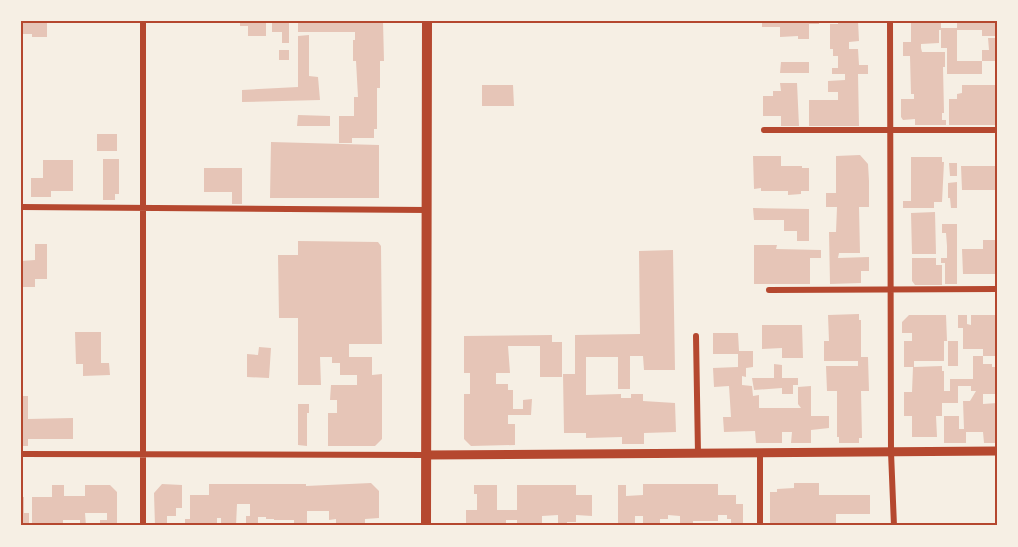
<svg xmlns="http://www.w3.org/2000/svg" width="1018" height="547" font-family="Jost,sans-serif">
<rect width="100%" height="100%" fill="#f6efe4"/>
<path fill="#e6c5b7" d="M21,21H47V37H32V34H23V37H21Z
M240,21H266V36H248V26H240Z
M272,21H289V43H282V32H272Z
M298,21H383L384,61H380V88H377V129H374V138H352V143H339V116H354V97H358L356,61H353V40H355V32H298Z
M762,21H819V24H809V39H798V36L780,37V27H762Z
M838,21H858L859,41L849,42V49H858L859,65H868V74H858L859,126H809V100H838V92H828V81L845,80V74H832V68H838V56H833V49H830V24H838Z
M911,21H935V23H941V30H939V43L921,44V48L922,52H945V67H943L944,113H942V120H946V125H915V119L903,120L901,117V99H914V94H911L910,56H903V42H911Z
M945,21H997V36H982V30H957V61H982V74H947V48H941V28H957V23H945Z
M309,35V76L318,77L320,100L242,102V90L298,87V36Z
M988,38H997V61H982V50H989Z
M279,50H289V60H279Z
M781,62H809V73H780Z
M780,83H797L799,126H781V116H763V96H773V91H781Z
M482,85H513L514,106H482Z
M962,85H997V125H949V99H957V94L962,93Z
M298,115L330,116V126H297Z
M97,134H117V151H97Z
M271,142L379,145V198H270Z
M860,155L868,164L869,181V207H859L860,253H839L838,258L869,257V271H861V283L830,284L829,232H836L837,207H826V193H836V156Z
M753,156H781V166H802V168H809V191H801V194L788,195V191H761V188L754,189Z
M911,157H942V162H944L942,202H934V208H903V201H911Z
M103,159H119V194H115V200H103Z
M43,160H73V191H51V197H31V178H43Z
M949,163H957V176H950Z
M961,166H997V190H962Z
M204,168H242V204H232V192H204Z
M957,182V208H951L950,198H948V183Z
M753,208L809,209V241H797V231H784V220H754Z
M935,212L936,254H912L911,213Z
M942,224H957V284H945V263H941V258H947V246L946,233H942Z
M983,240H997V274H963L962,249H983Z
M298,241L378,242L381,246L382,344H349V357H372V375L382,374V439L375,446H328V413H337V400H330L331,385H357V375H340V363H332V357H320L321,385H298V318H279L278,255H298Z
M35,244H47V279H35V287H21V261L35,260Z
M754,245H777L776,249L821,250V258H810V284H754Z
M673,250L675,370H644L643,356H630V389H618V357H586V395L621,394V398H631V394H643V401L675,403L676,432L644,433V444H622V437L586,438V433H564L563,374H575V335L640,334L639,251Z
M912,258H936V265H942V285H915L912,281Z
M859,314V320H861V357H868L869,391H861L862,438H859V443H839V437H837V391H827L826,366H858V361H824V341H829L828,315Z
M909,315H946L947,341H944V361H914V367L942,366V371H944V391H950V379H973V356H983V349H963V328H958V315H967V324L971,325V315H997V356H983V364H992V367H997L995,394H983V404L997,403V443H984L983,432H966V443H944V416H959V429H964L963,401H970L976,391H971V386H958V403H942V416H936L937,437H912V416H904V392H912L913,367H904V341H912V333H902V322Z
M762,325H802L803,358H782V348L762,349Z
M75,332H101V363H109L110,375L83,376V364H76Z
M713,333H738L739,351H753V367L746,368V377L742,376V385L752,386L753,396L759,395V408H801L798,404V387L811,386V416H829V428L811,430V443H791L792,432H782V443H756L755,431L724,432L723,417H731L729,386L714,387L713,368L738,367V354H713Z
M552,335V342H562V377H540V346H508L510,373H496V384H508V390H513V409H523V400L532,399L531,415H508V424H515V445L471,446L464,439V394H470V373H464V336Z
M948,341H958V366H948Z
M259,347L271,348L269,378L247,377V354L258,355Z
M774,364L782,365V378H798V385H793V394H782V388L754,390L752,378H774Z
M21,396H28V419L73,418V439H28V446H21Z
M298,404H309V413H307V446L298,445Z
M371,483L379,491V518L365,519V526H336V519L329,520V511H307V526H294V520H274V519H266V517H258V525H246V516H250V504H237L236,526H221V518H217V526H185V519H190V495H209V484H306V486Z
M794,483H819V495H870V514H836V523H829V526H770V492H777V489L794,488Z
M162,484L182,485V508H176V516H167V526H155L154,493Z
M643,484H718V495H736V504H743V526H721V524H731V519H727V515H718V521H693V526H680V516L668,515V519H660V526H643V516H635V523H632V526H618V485H626V496L643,495Z
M52,485H64V496H85V485H110L117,492V526H100V520H107V513H85L86,526H80V520H63V526H52V523H32V497H52Z
M474,485H497V510H517V485H576V495H592V516L576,515V522H567V526H558V515L542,516V526H535V524L517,526V520H506V526H466V510H477V494H474Z
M21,497H24V513H29V526H21Z"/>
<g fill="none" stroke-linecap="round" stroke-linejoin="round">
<path stroke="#b5482f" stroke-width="6" d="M890,21L891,452L894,526
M764,130H997
M21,207L427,210
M769,290L997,289
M696,336L698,454
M21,454L426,455
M143,526V21
M760,526V453"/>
<path stroke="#b5482f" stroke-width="9" d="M426,455L997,451"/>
<path stroke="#b5482f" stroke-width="10" d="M426,526L427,21"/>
</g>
<rect width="1018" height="547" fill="none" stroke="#f6efe4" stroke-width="45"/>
<rect x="22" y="22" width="974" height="502" fill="none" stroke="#b5482f" stroke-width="2"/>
</svg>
